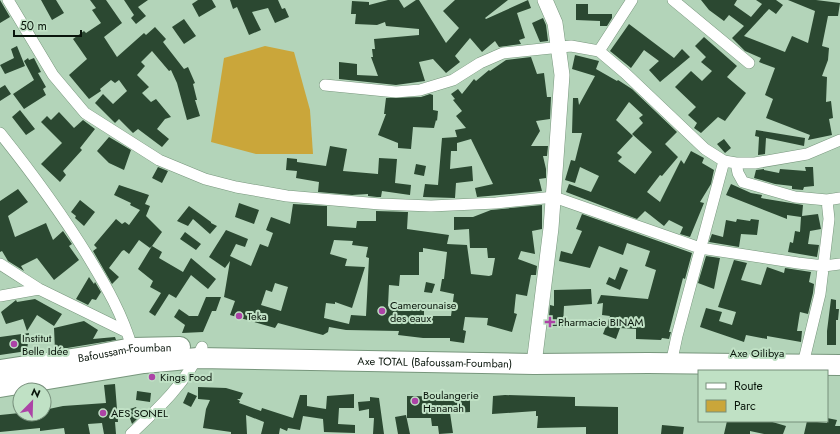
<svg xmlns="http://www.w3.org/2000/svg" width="840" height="434" font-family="Jost,sans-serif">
<rect width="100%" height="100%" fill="#b3d4b9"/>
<path fill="#caa63a" d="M265,46L294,52L310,110L313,154H256L211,142L224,58Z"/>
<path fill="#2b4831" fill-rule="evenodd" d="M0,0L10,17L0,23Z
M41,0H56L64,13L52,20Z
M90,0H106L122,23L104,37L117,57L144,33L146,35L155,27L166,39L163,42L184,69L188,67L195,83L193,84L197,100H195L200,116L187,120L177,83L171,70L169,71L152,51L141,62L145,66L137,75L149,87L142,93L151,102L156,99L171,117L165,119L157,129L169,139L162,147L138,129L133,133L119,119L115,123L95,103L103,94L113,104L127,91L119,80L115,83L111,80L100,89L101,91L89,99L69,75L87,59L73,39L84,31L86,33L101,23L92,10L96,8Z
M124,0H148L138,7L146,16L136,24L131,18L134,15Z
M198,0H212L216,7L199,17L192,4Z
M230,0H278L282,9L285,8L289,17L275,23L268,8L252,12L261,30L249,35L237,7L233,9Z
M388,0H399L404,8L416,0H419L446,43L459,28L443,11L455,0H508L485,18L486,19L528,0L531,8L517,13L525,38L519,40L521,44L499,47L495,41L482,52L470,38L455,56L460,62L446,73L433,59L419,62L425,81L396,85L339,79V62L357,64V75L378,76L371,57H373L372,49H375L374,39L419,35V29L386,26L385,22L377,25L355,24L356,14H351L352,1L369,2V5Z
M701,0H737L734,5L751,17L762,4L756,0H776L783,5L776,14L769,9L744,36L785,52L792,36L808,43L815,11L788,0H816L840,3L838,16H828L822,46L829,48L828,60L822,76L827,77L826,102L831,101L833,118L829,119L832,135L808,140L810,135L766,118L773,99L765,95L775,68L759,62L761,58L745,51L732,38L744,26L729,15L724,21L709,10Z
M576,4H588V14H612V18L607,26H600V21L576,20Z
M543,18L546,25L548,41L540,42L532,23Z
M184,19L196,36L184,44L172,27Z
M629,24L674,58L682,49L690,57L660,82L649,70L659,61L644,50L631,68L610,51Z
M704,37L737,66L727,77L746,93L725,121L718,117L701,133L694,128L697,123L688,115L696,107L675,87L691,71L702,81L712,71L701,62L706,57L695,46Z
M17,46L25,66L5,74L0,65L14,58L11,49Z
M575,55L599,61L596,69L617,81L618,80L632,89L677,132L665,144L678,157L662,176L660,175L647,192L660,202L681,160L684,164L691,151L704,158L702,163L714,170L711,184L700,202L704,203L690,237L680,234L683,227L669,220L664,226L645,211L637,219L566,192L569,184L591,192L599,176L580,167L575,183L565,180L571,160L575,161L582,133H572L573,98H578L579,105L595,76L572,69ZM629,102L643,115L639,118L643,123L632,134L652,152L635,174L618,161L622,157L617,153L633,136L616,120Z
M531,57L537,74L544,73L547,97H551L550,119L536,121L540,131L531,146H548L547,156H543L546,169V178L539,179L542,191L477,197L475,188L493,184L471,139L457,143V151H451L450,169L472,166L473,181L456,183L455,198L423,197L425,184L438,185L442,138L457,137L455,130L466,128L456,116L462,111L453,100L455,99L451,94L458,89L462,94L474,79L476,81L489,70L490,71L506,60Z
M28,58L29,60L34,58L41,72L38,73L46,87L43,89L46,95L24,109L13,94L34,80L24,61Z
M5,85L11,94L0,101V88Z
M430,94L433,95V110L438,111L437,121L436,120L434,128L413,127L411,149L398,148V143L378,135L386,114H384L386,98L421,97Z
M20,110L35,129L26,135L12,117Z
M59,112L74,128L83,120L95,129L80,148L82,150L63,171L66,175L60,182L41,164L62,143L41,122L47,116L51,120Z
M756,130L805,138L804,146L766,138L765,154L758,155L759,137L755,136Z
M109,137L131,150L124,170L109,163L97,151Z
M724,139L731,148L725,153L717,144Z
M330,146L347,149L343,171L378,174L379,158L397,159L395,183L411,185L410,195L382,191L381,197H377L368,196V194L352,195L318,192L319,182L296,178L297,171L286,170L287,158L297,159V162L326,166Z
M416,164L426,166L424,176L414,174Z
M158,167L168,171L162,183L152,178Z
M805,167H813L814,186L804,187L803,190L792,189V186L775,184L754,178L756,170L764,169V170L779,173L780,169L806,171Z
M731,184L751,193L762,195L761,198L803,205L802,216L818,214L821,229L810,231L808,244L819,245L817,257L788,252L790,242L793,243L795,231L800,232L801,217L787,215V219L726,195Z
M119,185L149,195L145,204L150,206L146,216L162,232L152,246L162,252L159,258L183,272L191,258L216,279L208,289L191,275L176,298L169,294L155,316L149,312L161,293L150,287L153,281L138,269L152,246L150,248L139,240L129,254L124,250L122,251L109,268L119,277L112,284L93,251L97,248L94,245L116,219L122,224L125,222L129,225L140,210L130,205L131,203L114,195Z
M18,189L28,202L8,216L15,237L46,223L53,240L63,231L72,244L69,246L79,260L54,280L37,258L21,266L24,271L8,261L2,251L0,252V201Z
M80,200L95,212L84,226L75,218L76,216L71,212Z
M239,203L259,210L254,224L235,217Z
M293,204L327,206V226L356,228L357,221H376V211L408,212L407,229L449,235L447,244L467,245L471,274L489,276L492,275L495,258H488L487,248H470L469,229L454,230V217H473L491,210L542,205V229L532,231L535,254L521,251L518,259L537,266L536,275H531L527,296L516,294L514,313L517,314L512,332L487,325L488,318L465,317L463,330L466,331L464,343L450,341V338H423L398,335L399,331L346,330L329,327L328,332L323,335L278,323L275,328L230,315L235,301L224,297L230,261L225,268L209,257L226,230L248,239L245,247L236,244L230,256L251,266L260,244L268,247L273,233L266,230L271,217L290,224ZM334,240L353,241L352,245L368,247L366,257L369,258L366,316L351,315L349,324L324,318L326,303L335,304V302L352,308L365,267L345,266L347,259L330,254ZM423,248L447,252L444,279H442L440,291L454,294L451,316H424V310L388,306L389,285L399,286L400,275H419V252H423ZM275,283L288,287L281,311L261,305L266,290L272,292Z
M189,206L211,222V223L217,226L210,234L193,219L188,226L177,221Z
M582,214L692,253L685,279L683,278L669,332H671L669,339L662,338L661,340L636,339V329L620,328L616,339L603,334L610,316L602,315L603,303L597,304L601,295L648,299L656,270L645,266L650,251L627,243L623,255L599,246L590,268L559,261L561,251L572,254L582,231L576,229Z
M737,219L750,221L751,219L759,220L757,235L741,234L739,247L709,242L712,234L723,237L726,220L736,222Z
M185,232L201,244L196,250L180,239Z
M706,256L720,258L714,289L698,283Z
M734,260L747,263L741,280L761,285L767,267L784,273L785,268L811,272L809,282L814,284L813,293L808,314L800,312L797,331H802L801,342L767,336V339L746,335L744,342L700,327L706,308L722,312L719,321L732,325L736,312L718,307Z
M620,267L628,270L620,290L606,284L609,277L615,280Z
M89,277L94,284L95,282L101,292L96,300L92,299L88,305L76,299Z
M426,282L435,284L432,293L424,292Z
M591,289L592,304L564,306L563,326H548L550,305L554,306V290Z
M206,297H221L216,311H212L203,332L182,333L185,325L174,317L179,309L189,316H198Z
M35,299L62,314L54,326L37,315L27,331L23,319L6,324L1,312L16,300L17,302Z
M831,299L836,300V309H839L838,320H836V345H827V331Z
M84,321L98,330L93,339L115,337L116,340L55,350L54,328Z
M29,333L27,351L0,355V337Z
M115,384L118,422H115L116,434H104L102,423L88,424L90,434H65L64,428L40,431V428L0,432V415L20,413L44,414V410L63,406L106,403L104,385Z
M198,387L226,388L243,393L240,399H237L240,401L239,403L261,411L262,408L293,418L300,395H307V406L326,409L327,396L354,394V408H339L338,424L355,425V433L324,432L323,419L303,416L300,430L288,428L287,431L280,428L279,434H261L264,422L246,415L247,434H231V432L203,428L206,409L210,400L198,399Z
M137,391L151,393L150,402L136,400Z
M188,392L197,396L191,407L183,403Z
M505,395L575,397V406L618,407V434H586V427L537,428L538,416H536V411L492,414L493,396Z
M407,396L470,397V412L450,413L453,433L439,434L438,426H432L431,418H407Z
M370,397L379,398L384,434H373L374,418H369V409L359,411L358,402L370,401Z
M136,407L140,416L132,424L127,410Z
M406,415L410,434H398L395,417Z
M827,418L837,420L835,426H840V434H804L807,421L827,423Z
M727,421H769L786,426L783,434H764L750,431V434H724Z
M662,425L684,427L683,434H661Z"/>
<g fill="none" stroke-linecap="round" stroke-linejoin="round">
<defs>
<path id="street" d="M8,0L53,75L85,113L159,160L205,179L236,187L287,196L380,204L431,206L496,203L554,197L700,248L798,263L824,266L840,264
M673,0L749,63
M599,51L632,0
M325,85L396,92L420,90L453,80L480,63L503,53L571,46L599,51L625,73L705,149L724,161L736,163H755L807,154L840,140
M0,133C32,173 62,214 89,258C106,286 123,315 132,348
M736,163L738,173L743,182L795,197L827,200L840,198
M0,264L39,289L127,332
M0,296L39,289
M671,364L677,336L724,161
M803,364L820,294L829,219L827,200
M131,434C158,409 188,381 202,347"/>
<path id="secondary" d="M534,364L551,228L562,75L555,23L545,0"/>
<g id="highway">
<path id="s1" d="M0,370L86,357L132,348L180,347"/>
<path id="s2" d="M0,387L144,363L198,358L534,364L648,363L840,365"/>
</g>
</defs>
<use href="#street" stroke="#77967c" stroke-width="12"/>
<use href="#secondary" stroke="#77967c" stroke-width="16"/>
<use href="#highway" stroke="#77967c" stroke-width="22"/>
<use href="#street" stroke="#fff" stroke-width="11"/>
<use href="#secondary" stroke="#fff" stroke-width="15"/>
<use href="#highway" stroke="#fff" stroke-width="20"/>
</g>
<g fill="#ac43a6" stroke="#c0e1c5" stroke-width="1.5">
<circle cx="382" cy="311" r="4"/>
<circle cx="239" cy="316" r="4"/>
<path d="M548 316h4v4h4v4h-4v4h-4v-4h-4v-4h4z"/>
<circle cx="14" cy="344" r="4"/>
<circle cx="152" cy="377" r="4"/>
<circle cx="415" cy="401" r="4"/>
<circle cx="103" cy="413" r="4"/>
</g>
<g text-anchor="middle" stroke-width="4" stroke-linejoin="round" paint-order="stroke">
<g font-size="11" fill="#09150b" stroke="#c0e1c5" text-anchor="start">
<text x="390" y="309">Camerounaise<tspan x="390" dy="13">des eaux</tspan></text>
<text x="247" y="320">Teka</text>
<text x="558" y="326">Pharmacie BINAM</text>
<text x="22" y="342">Institut<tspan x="22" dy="13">Belle Idée</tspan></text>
<text x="160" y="381">Kings Food</text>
<text x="423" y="399">Boulangerie<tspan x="423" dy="13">Hananah</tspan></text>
<text x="111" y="417">AES SONEL</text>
</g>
<g font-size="11" fill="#09150b" stroke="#c0e1c5">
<text dy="4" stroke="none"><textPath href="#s1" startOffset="126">Bafoussam-Foumban</textPath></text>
<text x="757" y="357">Axe Oilibya</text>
<text dy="4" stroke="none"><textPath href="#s2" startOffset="437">Axe TOTAL (Bafoussam-Foumban)</textPath></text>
</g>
</g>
<rect x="698" y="370" width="130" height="52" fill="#c0e1c5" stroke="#778f7b"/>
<rect x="706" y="383" width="20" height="6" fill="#ffffff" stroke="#778f7b"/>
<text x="734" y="390" font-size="12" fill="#09150b">Route</text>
<rect x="706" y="400" width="20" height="12" fill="#caa63a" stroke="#778f7b"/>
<text x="734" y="410" font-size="12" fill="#09150b">Parc</text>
<g transform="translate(32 402) rotate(23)"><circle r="19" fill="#c0e1c5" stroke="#778f7b"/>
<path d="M0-3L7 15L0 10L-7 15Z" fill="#ac43a6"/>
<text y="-6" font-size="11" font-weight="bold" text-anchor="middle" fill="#09150b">N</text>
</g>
<path d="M14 30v6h67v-6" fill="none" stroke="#09150b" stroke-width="2"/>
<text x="20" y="30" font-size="12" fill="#09150b" stroke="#c0e1c5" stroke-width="3" paint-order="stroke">50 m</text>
</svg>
